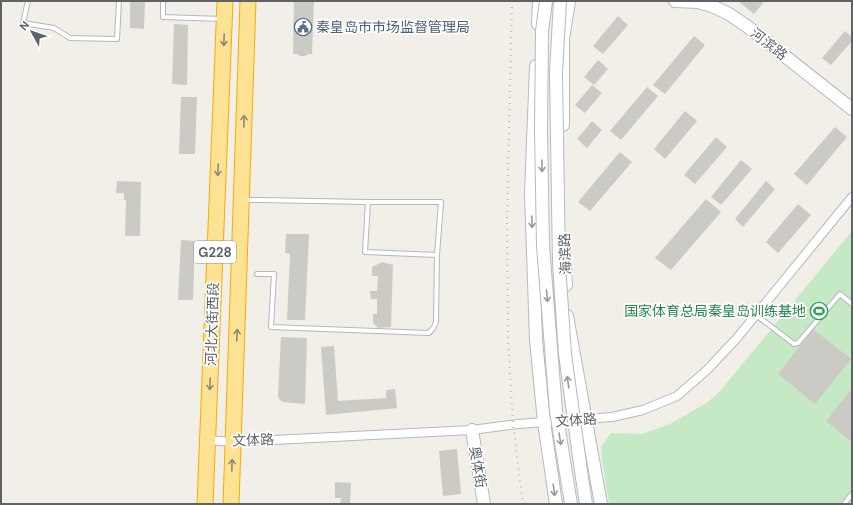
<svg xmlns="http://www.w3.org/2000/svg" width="853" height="505" font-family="'DM Sans','Noto Sans SC',sans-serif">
<rect width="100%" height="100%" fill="#f1efe8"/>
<path fill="#c5e8c5" d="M852,231V504H609L602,460L601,447L611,433L642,434L670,424L708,402L721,390Z"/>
<path fill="#cccac5" d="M130,1H145L144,29L130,28Z
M294,1H314L312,54H309L305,56H300L297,54H293Z
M738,1H761L763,3L754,14Z
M618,16L628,25L603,54L593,46Z
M174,24L188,25L187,85L172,84Z
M845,31L852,37V41L831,65L822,58Z
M694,36L705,45L665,94L653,85Z
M598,60L608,69L594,85L584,77Z
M592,85L602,93L585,113L575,105Z
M647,87L658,96L621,140L610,131Z
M181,97H197L195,154H179Z
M685,111L697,121L665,159L654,149Z
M592,121L602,130L587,148L577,139Z
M835,127L847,137L807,185L794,174Z
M716,137L727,147L695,184L684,175Z
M620,152L632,162L590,211L578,202Z
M741,160L752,169L721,205L711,197Z
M117,181L141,182L140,236H125L126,200H124V193H116Z
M766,181L775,189L743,227L735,219Z
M706,199L721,212L671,270L655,258Z
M798,204L811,215L778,253L766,242Z
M286,234H309L305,320H287L290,254L285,253Z
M181,240L195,241L193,300H178Z
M382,262L393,265L391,327L378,328L373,323V314H377V299H371L370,291H377L378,276H372V267Z
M813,329L851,359L815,404L778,374Z
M281,337L307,338L305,404L283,402L279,399L278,395Z
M334,346L338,401L386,398V390L395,389L397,408L326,415L321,347Z
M852,389V442L826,421Z
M457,449L461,494L443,496L439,451Z
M335,482L351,483L350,504H340L341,498H335Z"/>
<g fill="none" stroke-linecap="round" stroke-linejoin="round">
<defs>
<path id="lane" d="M28,1L23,23L54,28L70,38L117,39L119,1
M163,1V17L222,19
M244,200H260L368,202H441L437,255L436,322L434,327L429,333L271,327L274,274H257
M368,202L365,252L437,255
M756,315L794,344L798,343L840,294L852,304
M844,504L852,494"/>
<path id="street" d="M207,440L233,442L472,430L518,424L612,417L643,410L677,396L707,370L737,338L852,197"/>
<path id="secondary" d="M675,1L698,2L712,6L729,14L748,27L852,109
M538,24L539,1
M536,66L531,193L536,340L544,422L556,504
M563,125V39L569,1
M564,242L566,285
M567,316L601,504
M472,430L484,504"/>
<path id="highway" d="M205,504L225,1
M231,504L248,1"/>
</defs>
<use href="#lane" stroke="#b5b8bc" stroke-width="6"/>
<use href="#street" stroke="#b5b8bc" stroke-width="10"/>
<use href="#secondary" stroke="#b6babf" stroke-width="14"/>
<use href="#highway" stroke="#f9ab00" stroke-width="17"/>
<use href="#lane" stroke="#fff" stroke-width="4"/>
<use href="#street" stroke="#fff" stroke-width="8"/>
<use href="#secondary" stroke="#fff" stroke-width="12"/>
<use href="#highway" stroke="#fde293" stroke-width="15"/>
<path stroke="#b6b7b8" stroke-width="2" stroke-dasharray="1 5" stroke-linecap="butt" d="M512,1L507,223L508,338L513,424L523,504"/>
<defs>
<path id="secondary-bridge" d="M546,1L542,31L541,131L543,246L556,411L571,504
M560,1L556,73L559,264L565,354L581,471L586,504"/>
</defs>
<use href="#secondary-bridge" stroke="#b6babf" stroke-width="14" stroke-linecap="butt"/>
<use href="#secondary-bridge" stroke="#fff" stroke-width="12"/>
</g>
<defs><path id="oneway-shaft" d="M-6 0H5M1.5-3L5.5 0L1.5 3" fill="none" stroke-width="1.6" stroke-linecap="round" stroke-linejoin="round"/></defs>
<g stroke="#8e8975">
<use href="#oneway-shaft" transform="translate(224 40) rotate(92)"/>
<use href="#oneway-shaft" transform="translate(244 121) rotate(-88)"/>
<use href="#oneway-shaft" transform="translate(218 170) rotate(92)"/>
<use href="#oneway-shaft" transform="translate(237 335) rotate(-88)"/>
<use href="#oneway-shaft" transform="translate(210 384) rotate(92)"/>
<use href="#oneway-shaft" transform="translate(232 465) rotate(-88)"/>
</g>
<g stroke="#979a9d">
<use href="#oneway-shaft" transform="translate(542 166) rotate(89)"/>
<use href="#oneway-shaft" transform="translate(532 222) rotate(88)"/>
<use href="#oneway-shaft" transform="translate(547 296) rotate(85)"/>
<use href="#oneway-shaft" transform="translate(568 382) rotate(-98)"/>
<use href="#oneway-shaft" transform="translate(560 439) rotate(81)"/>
<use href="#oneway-shaft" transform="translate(554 490) rotate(82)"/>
</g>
<defs>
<symbol id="civic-ring" viewBox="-11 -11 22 22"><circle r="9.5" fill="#fff" stroke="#5c6f8a" stroke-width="1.5"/><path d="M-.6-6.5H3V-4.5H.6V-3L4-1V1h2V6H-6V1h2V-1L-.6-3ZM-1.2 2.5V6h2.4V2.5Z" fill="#5c6f8a"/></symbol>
<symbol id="stadium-ring" viewBox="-11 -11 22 22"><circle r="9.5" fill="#fff" stroke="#2e9e5b" stroke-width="1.5"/><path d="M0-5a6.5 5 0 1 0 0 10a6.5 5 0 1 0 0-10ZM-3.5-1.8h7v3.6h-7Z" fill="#2e9e5b"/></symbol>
</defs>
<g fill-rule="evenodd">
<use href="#civic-ring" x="293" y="17" width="20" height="20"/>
<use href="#stadium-ring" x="809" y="301" width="20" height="20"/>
</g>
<g text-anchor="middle" stroke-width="3.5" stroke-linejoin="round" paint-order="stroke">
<rect fill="#fff" stroke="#8f9295" stroke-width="1" x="194" y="241" width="42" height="22" rx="3"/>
<g font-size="13" font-weight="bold" fill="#5f6368">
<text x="215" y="257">G228</text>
</g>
<g font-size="14" fill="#4e5e75" stroke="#fff" text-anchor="start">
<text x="316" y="32">秦皇岛市市场监督管理局</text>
</g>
<g font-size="14" fill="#5f6368" stroke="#fff">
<text transform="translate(769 44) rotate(38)" y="5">河滨路</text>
<text transform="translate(565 254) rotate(-92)" y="5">海滨路</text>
<text transform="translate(212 324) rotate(-88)" y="5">河北大街西段</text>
<text transform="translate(576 420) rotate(-4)" y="5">文体路</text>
<text transform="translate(253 440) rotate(-2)" y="5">文体路</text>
<text transform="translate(478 467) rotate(81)" y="5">奥体街</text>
</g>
<g font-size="14" fill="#27864d" stroke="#fff" text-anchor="end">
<text x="806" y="316">国家体育总局秦皇岛训练基地</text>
</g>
</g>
<rect width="853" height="505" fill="none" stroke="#5f6368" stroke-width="4"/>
<g transform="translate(32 32) rotate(310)" stroke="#ffffff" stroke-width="3" paint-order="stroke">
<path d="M0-3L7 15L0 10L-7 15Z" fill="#5f6368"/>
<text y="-6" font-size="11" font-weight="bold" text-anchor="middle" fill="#5f6368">N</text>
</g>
</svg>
